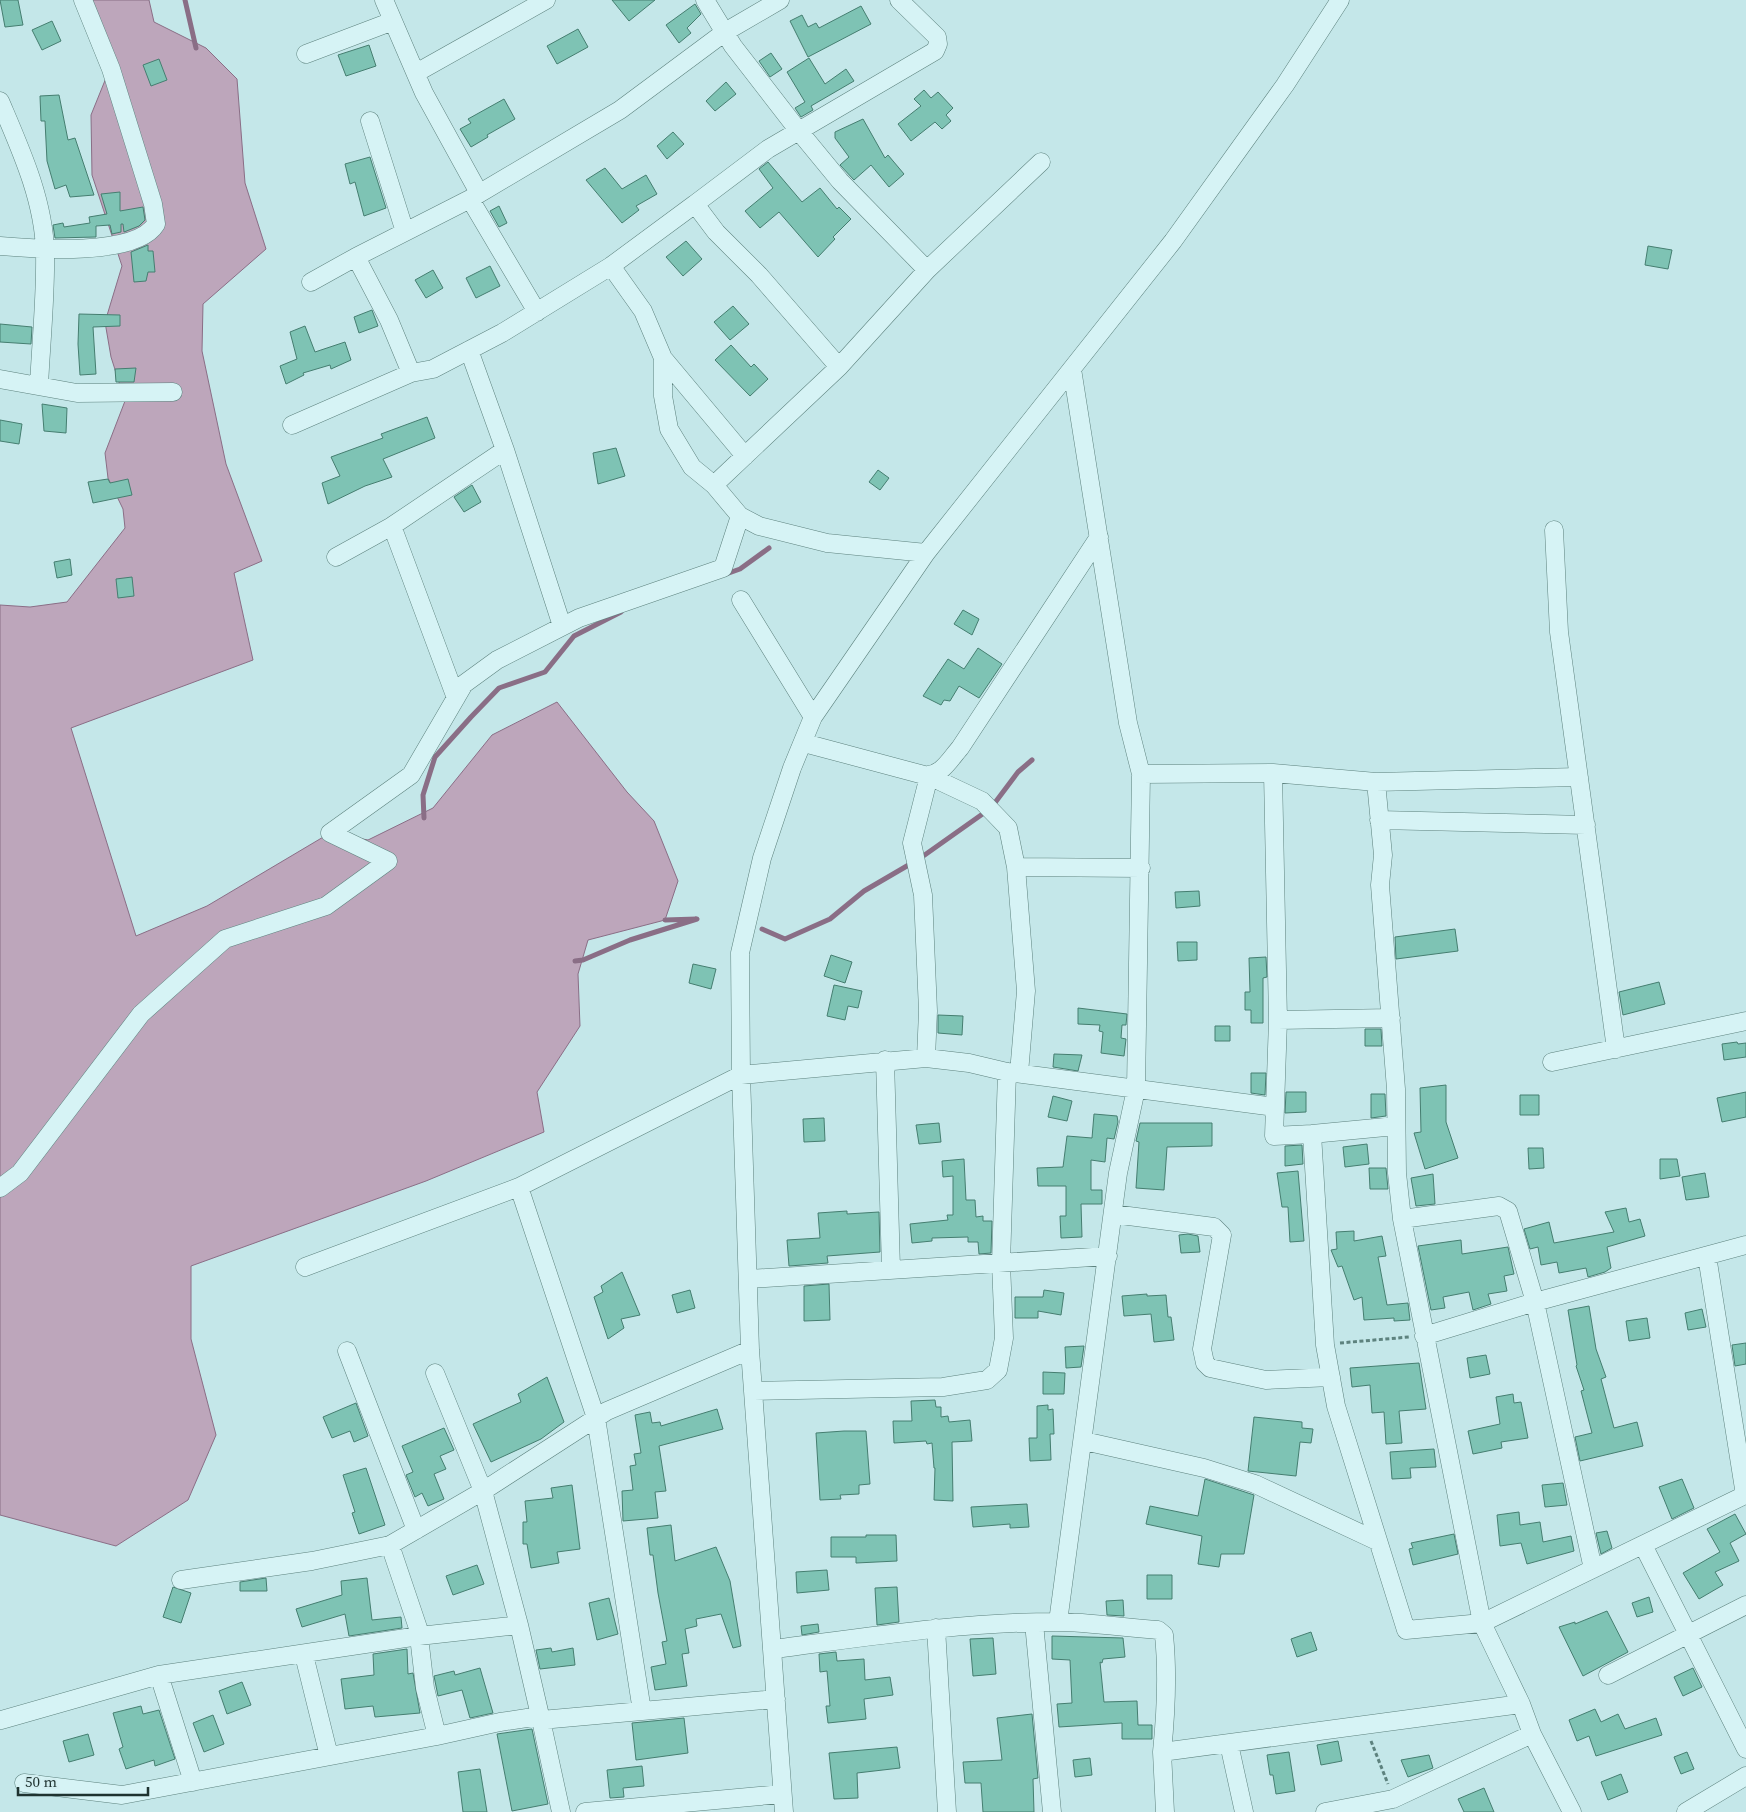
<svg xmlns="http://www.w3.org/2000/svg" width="1746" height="1812" font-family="'Source Serif 4',serif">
<rect width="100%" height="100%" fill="#c4e7e9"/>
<path fill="#bda6bb" stroke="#8a6e86" d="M90,0H149L154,22L206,48L237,79L245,183L266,249L203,304L202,351L226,464L262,561L234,573L253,660L71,728L136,936L207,906L330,833L368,840L433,808L492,735L557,702L627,792L654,821L678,881L665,920L588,940L578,974L580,1026L537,1092L544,1132L426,1181L191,1266V1339L216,1435L188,1500L116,1546L0,1515V605L30,607L67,602L125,528L123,509L108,478L105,453L125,401L111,357L105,322L122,266L92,175L91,115L106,78Z"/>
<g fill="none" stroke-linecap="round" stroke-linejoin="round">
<path stroke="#8a6e86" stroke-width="5" d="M185,0L196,48
M726,574L740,569L769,548
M424,818L423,795L435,757L471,717L499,688L545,672L574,636L621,612
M919,859L991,808L1018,772L1032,760
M762,929L785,939L830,919L864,891L912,863
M575,961L583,960L630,940L697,919L665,920"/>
</g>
<path fill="#7ec3b4" stroke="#457e70" d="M0,0H18L23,25L5,27Z
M612,0H655L629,21Z
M695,4L701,14L687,28L691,33L679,43L666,25Z
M861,6L871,24L808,57L790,21L802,15L808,27L816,23L819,28Z
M52,21L61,41L42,50L32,30Z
M578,29L588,47L557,64L547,46Z
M369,45L376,66L346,76L338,55Z
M771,53L782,69L770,77L759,61Z
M809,58L825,84L846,69L854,81L811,106L813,110L801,117L795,108L805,102L787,72Z
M159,59L167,80L151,86L143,65Z
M726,82L736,94L715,111L706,101Z
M924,90L931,98L938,92L953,108L946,115L951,121L942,129L935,122L911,141L898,124L921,106L914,99Z
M59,95L68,140L75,138L94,195L70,197L66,185L55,189L47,161L45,121H41L40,96Z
M504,99L515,119L487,135L488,137L471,147L460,129L471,123L468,119Z
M863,119L885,158L888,155L904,174L889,187L871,165L854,180L840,165L849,157L835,138V132Z
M673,132L684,144L667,159L657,146Z
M370,157L386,208L364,216L355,182L350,184L345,164Z
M768,162L802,202L820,188L837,209L839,207L851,219L833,237L835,239L818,257L779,212L760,228L745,211L773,188L759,169Z
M605,168L622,189L646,175L657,194L636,206L639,210L622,223L586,180Z
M120,192V211L143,207L145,220L139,226L124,232L123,224H121V232L112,234L110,225L96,226V237L55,238L53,225L63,223L64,227L90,223L89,217L107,214L101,194Z
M499,206L507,223L499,227L490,211Z
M686,241L702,259L683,276L666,257Z
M148,245V251H153L155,272H148L146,281L134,282L131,252Z
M1648,246L1672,250L1668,269L1645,265Z
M490,266L500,286L476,298L466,278Z
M433,270L443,288L426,298L415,280Z
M733,306L749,324L730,340L714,322Z
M372,310L378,326L359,333L354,317Z
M79,314L120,315V326L93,327L96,374L80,375L78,344Z
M0,324L32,327L31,344L0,342Z
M305,326L315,352L345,342L351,360L331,369L330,365L303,373L304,375L286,384L280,366L297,359L290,332Z
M731,345L751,367L754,364L768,379L750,396L715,360Z
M136,368L134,382H116L115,369Z
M42,404L67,408L66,433L44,431Z
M427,417L435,438L383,459L392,477L365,486L328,504L322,483L340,476L331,457L383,438L381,434Z
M0,420L22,424L19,444L0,441Z
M616,448L625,476L598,484L593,453Z
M878,470L889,478L880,490L869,482Z
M108,479L110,483L128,479L132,495L93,503L88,482Z
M472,485L481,502L464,512L454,497Z
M70,559L72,575L57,578L54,562Z
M132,577L134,596L118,598L116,579Z
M963,610L979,619L972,635L954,624Z
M978,648L1002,664L979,698L959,686L950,701L944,700L941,705L923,696L948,659L964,669Z
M1199,891L1200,906L1176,908L1175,892Z
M1455,929L1458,951L1396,959L1395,937Z
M1177,942H1197V960L1178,961Z
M831,955L852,962L845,983L824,976Z
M1266,957L1267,977L1263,978V1023H1251V1010H1245V992H1250L1249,958Z
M693,964L716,969L711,989L689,983Z
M1659,982L1665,1004L1623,1015L1619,992Z
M834,985L862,991L858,1008L848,1006L845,1020L827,1016Z
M1078,1008L1127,1014L1126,1025H1122L1121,1038L1126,1039L1124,1056L1101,1053L1103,1032L1099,1031L1100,1025L1078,1024Z
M938,1015L963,1016L962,1035L938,1033Z
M1215,1026H1230V1041H1215Z
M1365,1029H1381L1382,1046H1365Z
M1737,1042L1738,1044L1746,1043V1057L1724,1060L1722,1044Z
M1054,1054L1082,1055L1078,1071L1053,1067Z
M1251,1073H1266L1265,1095L1251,1093Z
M1446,1085V1122L1458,1158L1425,1169L1414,1133L1421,1132L1420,1088Z
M1286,1092H1306V1112L1285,1113Z
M1746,1092V1117L1722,1122L1717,1098Z
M1371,1094H1385L1386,1116L1371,1118Z
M1520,1095H1539V1115H1520Z
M1053,1096L1072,1101L1067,1121L1048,1117Z
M1094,1114L1117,1116L1118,1122L1114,1139L1107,1138L1105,1162L1091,1160V1190H1102V1204H1081L1082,1237L1061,1238L1060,1216H1066V1186H1038L1037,1168L1063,1167L1067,1136L1092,1138Z
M824,1118L825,1141L804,1142L803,1119Z
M939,1123L941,1142L919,1144L916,1125Z
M1140,1123H1212V1146L1167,1147L1164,1190L1136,1188L1139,1142L1136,1141Z
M1367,1144L1369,1164L1345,1167L1343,1147Z
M1302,1145L1303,1164L1285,1166V1146Z
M1528,1148H1543L1544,1168L1529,1169Z
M964,1159L966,1200H975L976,1217L983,1216V1221H992L991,1253L979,1254L978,1242H968V1237L932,1238V1241L912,1243L910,1224L948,1220L947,1215H953V1176L943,1177L942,1161Z
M1660,1159H1677L1680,1176L1660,1179Z
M1369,1168H1386L1388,1189H1370Z
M1298,1171L1304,1241L1290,1242L1288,1207H1282L1277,1173Z
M1705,1173L1709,1197L1686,1200L1682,1177Z
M1433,1174L1435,1204L1416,1206L1411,1178Z
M1626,1208L1629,1222L1640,1219L1645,1236L1607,1247L1611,1268L1605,1272L1588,1277L1586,1268L1559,1273L1557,1262L1541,1265L1538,1247L1530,1249L1524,1229L1549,1222L1554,1243L1614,1232L1605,1212Z
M847,1211V1214L879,1212L880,1252L827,1256L828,1263L789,1266L787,1240L820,1238L818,1213Z
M1354,1231V1241L1382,1236L1386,1256L1378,1257L1387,1305L1408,1303L1410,1320L1394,1321V1318L1364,1320L1362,1297L1354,1300L1342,1266L1338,1267L1331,1250L1337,1249L1336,1232Z
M1188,1234L1198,1236L1200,1252L1181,1253L1179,1235Z
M1461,1240L1462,1254L1508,1247L1514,1274L1504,1276L1507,1291L1488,1294L1491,1304L1473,1310L1469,1292L1443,1297L1445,1308L1431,1310L1418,1246Z
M622,1272L640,1315L621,1319L624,1328L608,1339L594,1297L603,1292L601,1286Z
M829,1284L830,1320L804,1321V1286Z
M690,1290L695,1308L677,1313L672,1295Z
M1044,1290L1064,1293L1061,1315L1038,1311V1318H1015V1297H1043Z
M1147,1294V1296L1166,1295L1168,1317H1171L1174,1340L1154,1342L1151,1314L1124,1316L1122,1296Z
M1589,1306L1596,1349L1606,1377L1601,1379L1614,1428L1637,1422L1643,1446L1580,1461L1575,1437L1592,1433L1581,1391L1584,1390L1576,1366L1577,1365L1568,1310Z
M1702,1309L1706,1327L1688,1330L1685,1313Z
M1647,1318L1650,1338L1629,1341L1626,1321Z
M1746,1343V1364L1735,1366L1732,1345Z
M1084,1346L1081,1367L1066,1368L1065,1347Z
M1486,1355L1490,1374L1470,1378L1467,1358Z
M1419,1363L1426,1409L1399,1411L1402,1443L1386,1444L1384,1412L1372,1413L1370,1385L1352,1387L1350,1368Z
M1043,1372L1065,1373L1064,1394H1043Z
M547,1377L564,1422L541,1439L491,1462L473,1424L521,1402L518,1394Z
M1513,1394L1514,1403L1521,1402L1528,1438L1501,1442L1502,1448L1473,1454L1468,1431L1500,1424L1496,1397Z
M935,1400L936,1407H941V1417L948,1416L949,1422L970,1420L972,1441L952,1442L953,1501L934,1500L935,1468H934L932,1443L927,1444L926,1441L894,1443L893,1421H912L911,1401Z
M356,1403L368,1436L354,1442L350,1431L332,1438L323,1417Z
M1048,1405V1410L1053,1409L1054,1434H1050L1051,1460L1030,1461L1029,1438H1037V1406Z
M717,1409L723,1429L659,1446L666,1491L655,1492L658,1518L623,1521L622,1491L633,1490L630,1466L636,1465L634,1454L641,1453L635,1415L650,1412L652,1423L660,1422L661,1426Z
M1254,1417L1302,1422V1428L1313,1429L1311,1443L1300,1442L1296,1476L1248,1471Z
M444,1428L454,1450L440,1456L446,1469L434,1474L444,1499L428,1506L422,1493L415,1497L406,1475L413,1472L402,1446Z
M844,1431H866L870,1484L859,1485V1494L840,1495L841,1499L820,1500L816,1433Z
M1434,1449L1436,1467L1410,1468L1411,1478L1392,1479L1390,1452Z
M366,1468L385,1525L359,1534L352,1513L355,1512L343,1475Z
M1205,1479L1254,1495L1244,1554H1221L1219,1567L1198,1564L1202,1536L1146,1524L1150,1506L1198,1516Z
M1682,1479L1694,1508L1672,1519L1659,1487Z
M1563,1483L1567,1505L1545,1507L1542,1485Z
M572,1485L580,1549L557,1552L559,1563L531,1568L527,1544H523V1522H527L525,1501L553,1498L551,1488Z
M1027,1504L1029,1527L1010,1528V1524L973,1527L971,1507Z
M1519,1512L1520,1525L1540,1522L1543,1542L1571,1536L1574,1551L1527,1564L1521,1543L1500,1546L1497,1515Z
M1735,1514L1746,1534L1730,1543L1739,1561L1715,1572L1723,1585L1699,1599L1683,1573L1720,1552L1707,1529Z
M671,1525L675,1561L716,1547L730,1581L741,1646L733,1648L721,1614L696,1619L697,1626L685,1629L689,1653L682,1654L687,1686L655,1690L651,1667L666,1664L662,1642L667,1641L658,1593L653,1555H650L647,1528Z
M1607,1531L1612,1548L1601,1554L1596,1533Z
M1454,1534L1458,1554L1413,1565L1409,1549L1413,1548L1411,1543Z
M866,1535H896L897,1561L856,1563V1557H831V1537H866Z
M477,1565L484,1584L453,1595L446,1576Z
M827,1570L829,1590L797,1593L796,1572Z
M1147,1575H1172V1599H1147Z
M266,1578L267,1591H240V1582Z
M367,1578L372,1620L401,1617L402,1628L349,1636L345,1614L302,1627L296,1609L342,1595L341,1581Z
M173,1587L191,1593L181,1623L163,1617Z
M897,1587L899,1622L877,1625L875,1588Z
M1649,1597L1653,1612L1637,1617L1632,1603Z
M609,1598L618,1634L597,1640L589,1603Z
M1123,1600L1124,1616L1107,1615L1106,1601Z
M1607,1611L1628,1652L1583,1676L1559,1627L1575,1622V1624Z
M818,1624L819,1632L802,1635L801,1626Z
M1311,1632L1317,1650L1297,1657L1291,1639Z
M1052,1636L1123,1638L1125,1657L1103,1659L1102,1663L1100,1662L1104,1702L1137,1701L1138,1725H1152V1739H1122V1723L1059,1727L1057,1704L1072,1703L1070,1660L1052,1659Z
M993,1638L996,1674L973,1676L970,1639Z
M551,1648L552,1652L573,1648L575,1665L540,1669L536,1650Z
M407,1649L408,1674L413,1673L420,1713L375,1717L373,1706L345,1709L341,1679L374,1675L373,1654Z
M836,1652L837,1661L864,1659L865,1680L890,1677L893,1695L864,1699L866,1719L828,1723L826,1706H830L827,1671L820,1672L819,1654Z
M480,1668L493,1713L470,1718L462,1690L438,1696L434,1676L454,1671L455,1675Z
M1693,1668L1702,1687L1683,1696L1674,1677Z
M242,1682L251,1705L227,1714L219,1691Z
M141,1706L143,1714L159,1710L175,1759L155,1766L154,1760L126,1769L119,1749L123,1747L113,1713Z
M1595,1709L1601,1722L1618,1714L1625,1729L1656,1718L1662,1735L1596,1756L1589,1736L1577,1741L1569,1720Z
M1032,1714L1038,1778L1033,1779L1034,1812H983L981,1783H965L963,1762L1002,1760L997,1718Z
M213,1715L224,1744L204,1752L193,1723Z
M684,1718L688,1753L636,1760L632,1723Z
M532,1729L548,1804L512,1811L497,1734Z
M88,1734L94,1755L69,1762L63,1741Z
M1338,1741L1342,1761L1321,1765L1317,1745Z
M897,1747L900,1768L857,1773L858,1798L834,1799L829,1753Z
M1289,1752L1295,1791L1276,1794L1273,1775H1270L1267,1755Z
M1687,1752L1694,1769L1681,1774L1674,1757Z
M1429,1755L1433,1768L1408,1777L1401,1760Z
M1090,1758L1092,1775L1075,1777L1073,1760Z
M642,1766L644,1786L623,1788L624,1797L610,1798L607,1770Z
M480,1769L487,1812H463L458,1772Z
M1621,1774L1628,1792L1608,1800L1601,1782Z
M1484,1788L1494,1812H1464L1458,1799Z"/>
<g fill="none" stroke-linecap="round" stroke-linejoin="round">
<defs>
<path id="minor" d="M384,0L424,93L479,193
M705,0L733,46L798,130L840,181L927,270
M306,54L393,21
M416,73L546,0
M0,101C20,148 44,200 45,252C46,296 41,342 39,386
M370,121L405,232
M470,199L537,312
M0,246C35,249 136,257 156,224L153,204L111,69L83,0
M611,266L643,311L663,358V396L669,429L692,467L714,485L740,516L759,526L827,543L926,553
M311,282L356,257
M469,350L505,450L562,626
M663,358L745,456
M839,367L759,275L716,232L695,204L768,149L935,51L938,44L937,37L899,0
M411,373L389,320L356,257L470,199L620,110L725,32L780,0
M0,379L77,393L173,392
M292,425L411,373L433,369L502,333L611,266L695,204
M714,485L839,367L927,270L1041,162
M392,526L456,698
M1554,530L1559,632L1616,1049
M336,557L392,526L505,450
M741,600L813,717
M804,743L924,775C941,777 950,759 960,748L1099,537
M1273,773L1278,1020L1274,1136L1312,1134
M1141,774L1273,773L1376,782L1383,855L1380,885L1396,1089L1397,1173L1402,1219L1482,1623L1521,1704L1532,1734L1572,1812
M1376,782L1579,777
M1379,820L1586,825
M1016,867L1141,868
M1278,1020L1391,1018
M926,1058L928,1011L923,895L912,843L929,776L982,801L1008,828L1016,867L1026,991L1019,1073
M885,1060L891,1269
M1552,1062L1746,1021
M1396,1126L1312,1134L1325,1345L1336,1406L1406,1630L1482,1623L1745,1495
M519,1187L596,1418L642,1711L776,1699
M0,1188L20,1173L141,1014L225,939L326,906L388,861L330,833L411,775L464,684L497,660L579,618L723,568L740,516
M1113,1214L1214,1227L1222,1235L1202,1349L1205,1363L1210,1368L1266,1380L1331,1377
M1402,1219L1499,1206L1508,1211L1535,1302L1593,1569
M1707,1256L1745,1495
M305,1267L519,1187L741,1075L926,1058L969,1063L1007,1072L1275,1107
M749,1279L1108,1256
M1424,1336L1535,1302L1746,1245
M347,1351L416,1530
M435,1373L483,1491L519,1625L541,1720L642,1711
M754,1391L943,1387L987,1380L998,1370L1004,1338L1001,1263L1007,1072
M1084,1441L1204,1468L1255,1484L1377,1541
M1643,1545L1746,1749
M181,1580L312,1561L390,1545
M1058,1622L1118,1173L1136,1089L1141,774L1128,723L1072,369
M1034,1623L1052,1812
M936,1628L947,1812
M774,1649C867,1637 962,1622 1056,1622C1090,1622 1125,1628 1158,1630L1164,1635C1168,1674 1166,1713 1162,1752L1521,1704
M304,1655L329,1756
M159,1675L193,1782
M1608,1675L1746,1605
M540,1716L500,1722L437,1736L425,1688L418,1628L390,1545L483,1491L607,1411L750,1350
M1,1720L159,1675L419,1636L519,1625
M541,1720L561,1812
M1229,1744L1244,1812
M1162,1752L1165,1812
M24,1783L122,1795L437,1736
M585,1812L782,1794
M784,1812L750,1350L741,1075L740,953L762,858L792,768L813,717L926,553L1173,241L1285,85L1340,0
M1325,1812L1393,1799L1532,1734
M1686,1812L1746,1776"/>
</defs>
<use href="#minor" stroke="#5d827e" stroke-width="19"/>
<path stroke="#5d827e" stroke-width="3" stroke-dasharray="4 2.5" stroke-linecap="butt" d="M1340,1343L1409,1337
M1371,1741L1388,1784"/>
<use href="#minor" stroke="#d6f3f5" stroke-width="18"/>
</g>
<path d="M18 1787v8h130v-8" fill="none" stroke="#1f3330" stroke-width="2.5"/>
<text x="25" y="1787" font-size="15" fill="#1f3330" stroke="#d3eff1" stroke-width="4" paint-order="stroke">50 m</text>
</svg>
